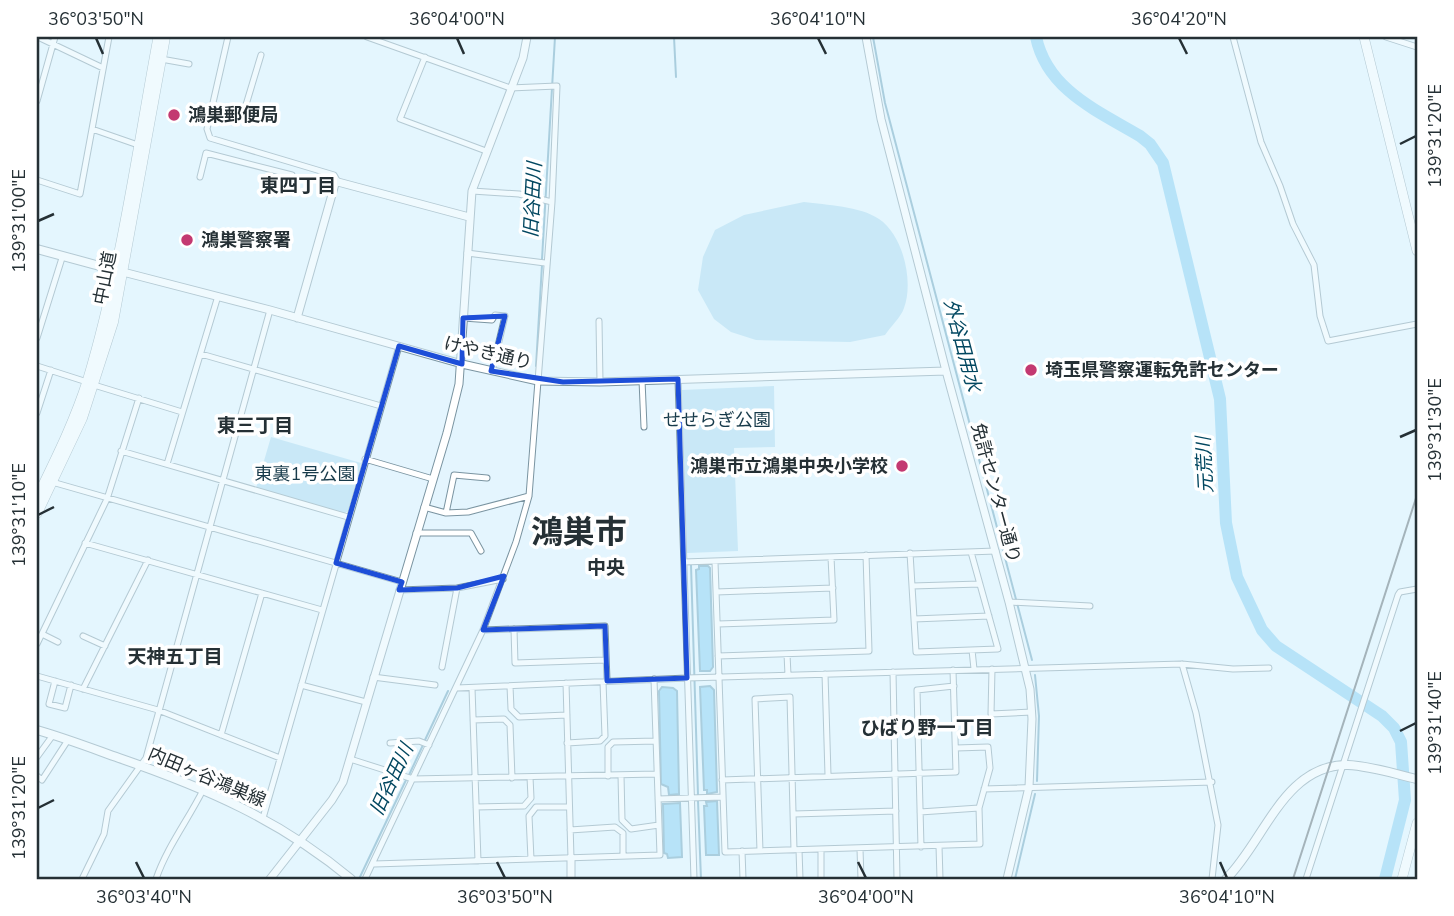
<svg xmlns="http://www.w3.org/2000/svg" width="1454" height="916" font-family="'Nunito Sans','Noto Sans JP',sans-serif">
<rect width="100%" height="100%" fill="#e4f5fe"/>
<path fill="#a8d8ef" d="M804,202C826,205 860,206 879,219C903,235 914,281 904,308C901,317 891,326 885,335L850,342L756,340L731,332L714,319L698,290L703,257L715,230L744,215Z
M774,386L775,447L734,448L738,551L687,553L682,390Z
M271,437L361,463L348,511L345,513L256,488Z"/>
<path fill="#80cdf2" stroke="#659eb9" stroke-width="2" d="M699,566H708L710,568L713,667L710,671H700L696,570L699,569Z
M710,686L714,690L717,792L707,794V790H704L700,687Z
M662,687L673,688L677,691L679,794L669,795L668,787L661,784L659,691Z
M717,801L719,855H706L704,806H707L706,802Z
M680,803L682,857L668,858L667,854L664,853L663,804Z"/>
<g fill="none" stroke-linecap="round" stroke-linejoin="round">
<path stroke="#659eb9" stroke-width="2" d="M674,37L676,77
M873,37L885,103L1032,660
M542,259L555,37
M536,366L542,265
M691,565L698,795
M1035,675L1039,716L1037,781
M425,740L448,691
M409,775L423,745
M698,801L701,879
M359,879L406,780
M1015,879L1035,794"/>
<path stroke="#80cdf2" stroke-width="12" d="M1036,37C1047,90 1098,111 1140,136L1150,144L1163,163L1220,399L1226,523L1237,577L1262,630L1276,646L1382,716L1394,728L1401,742L1405,800L1385,879"/>
<defs>
<path id="minor" d="M38,37L103,68
M228,37L207,129L210,138L334,175L338,182
M367,37L510,88L557,86L552,202
M1233,37L1261,142L1280,186L1293,224L1314,265L1320,316L1328,341L1417,324
M1386,37L1417,47
M425,57L400,119L486,151
M161,59L189,64
M37,101L55,37
M242,118L261,55
M92,129L138,145
M200,177L206,153L292,175
M37,180L80,194L109,37
M467,253L545,263
M463,318L492,320L495,315L505,316L492,371
M599,321L600,382
M37,338L62,258
M201,354L381,406
M37,366L87,382
M678,379L694,879
M642,380L644,427
M94,385L182,412
M37,413L51,370
M121,451L348,517
M365,459L433,479
M167,464L218,296
M52,482L402,582
M424,507L446,513L468,512L529,496
M446,513L454,475L487,478
M416,533H471L481,551
M85,543L322,610
M910,553L916,652L998,649L971,552
M684,562L996,551
M715,562L725,852L980,844L979,808L990,768L988,747L956,748
M912,586L980,584
M399,590L457,588L503,579
M716,592L833,588
M1009,602L1090,606
M914,619L989,616
M718,624L834,620L831,557
M514,629L515,663L606,660
M483,630L605,626L607,681
M42,634L58,642
M83,636L105,646
M37,644L107,499L139,398
M972,650L974,669
M787,654L788,675
M718,656L869,651L866,555
M1182,664L1196,713L1218,825L1212,879
M442,667L457,588
M992,669L991,714L1032,712
M893,672L897,879
M825,674L828,775
M37,676L158,710L280,758
M373,677L435,685
M55,681L49,704L65,708L71,685
M566,683L571,858
M301,685L366,702
M510,686L511,709L519,717L567,715
M457,688L687,678L1182,664L1233,669L1269,668
M472,688L478,861
M83,689L148,560
M473,720L504,719L510,725L512,778
M221,735L262,593
M390,743L419,741L429,745
M567,743L600,741L605,736L603,682
M37,757L53,735
M350,759L413,779L657,774
M621,775L622,820L631,829L659,825
M37,776L42,780L68,740
M608,776V747L613,742L656,741
M722,780L956,772L953,670
M984,789L1212,782
M658,799L722,797
M476,807L524,806L531,798L530,777
M920,812L979,808
M794,814L896,811
M263,818L399,346
M570,830L615,827L623,833V856
M939,846L940,879
M921,847L917,690L954,686
M860,849L861,879
M799,850L800,879
M742,851L743,879
M760,851L755,699L790,697L794,850
M531,859L529,816L536,807H569
M374,864L660,855L654,679
M82,879L104,834L108,811L146,758L270,310
M156,879C167,847 188,820 203,790
M365,879L483,630L516,542L529,496L552,202L519,194L472,191
M821,879V850
M1306,879L1398,595L1400,592L1417,589"/>
<path id="tertiary" d="M866,37L881,119L946,371L1009,602L1030,689L1032,719L1029,787L1007,879
M123,272L270,310L462,364L538,381L600,382L946,371
M297,318L335,184L338,182L469,217
M571,858V879
M270,879L332,800L343,782L447,433L459,384L472,191L523,58L527,37"/>
<path id="secondary" d="M37,249L118,271
M37,730C65,738 91,748 119,758C206,788 280,820 351,879
M1226,879C1264,842 1284,764 1348,765C1371,766 1395,774 1417,779"/>
<path id="primary" d="M1364,37L1417,251
M1402,879L1417,823"/>
<path id="trunk" d="M37,498C56,459 75,421 88,380C121,270 137,153 158,40
M37,513L82,418L113,322L165,37"/>
</defs>
<use href="#minor" stroke="#7a94a1" stroke-width="7"/>
<use href="#tertiary" stroke="#7a94a1" stroke-width="9"/>
<use href="#secondary" stroke="#7a94a1" stroke-width="10"/>
<use href="#primary" stroke="#7a94a1" stroke-width="10"/>
<use href="#trunk" stroke="#7a94a1" stroke-width="11"/>
<use href="#minor" stroke="#fff" stroke-width="5"/>
<use href="#tertiary" stroke="#fff" stroke-width="7"/>
<use href="#secondary" stroke="#fff" stroke-width="8"/>
<use href="#primary" stroke="#fff" stroke-width="9"/>
<use href="#trunk" stroke="#fff" stroke-width="10"/>
<path stroke="#576369" stroke-width="2" d="M1293,879L1417,495"/>
</g>
<path d="M0 0H1454V916H0ZM505,316L491,371L563,382L678,379L687,678L607,681L605,626L483,630L504,576L457,588L399,590L402,582L336,563L399,346L462,364L463,318Z" fill="#e4f5fe" fill-opacity=".55" fill-rule="evenodd"/>
<path fill="none" stroke="#1d4ed8" stroke-width="5" stroke-linejoin="round" d="M505,316L491,371L563,382L678,379L687,678L607,681L605,626L483,630L504,576L457,588L399,590L402,582L336,563L399,346L462,364L463,318Z"/>
<path fill="none" stroke="#253035" stroke-width="2.5" d="M96,38L103,54M457,38L464,54M818,38L826,54M1179,38L1187,54M1400,144L1416,136M38,221L54,214M1400,437L1416,430M38,515L54,507M1400,731L1416,723M38,808L54,800M136,862L144,878M497,862L505,878M858,862L866,878M1220,862L1227,878"/>
<g fill="#c33971" stroke="#fff" stroke-width="2.5">
<circle cx="174" cy="115" r="7"/>
<circle cx="187" cy="240" r="7"/>
<circle cx="1031" cy="370" r="7"/>
<circle cx="902" cy="466" r="7"/>
</g>
<g text-anchor="middle" stroke-width="7" stroke-linejoin="round" paint-order="stroke">
<g font-size="18" font-weight="bold" fill="#253035" stroke="#fff" text-anchor="start">
<text x="188" y="121">鴻巣郵便局</text>
<text x="201" y="246">鴻巣警察署</text>
<text x="1045" y="376">埼玉県警察運転免許センター</text>
<text x="888" y="472" text-anchor="end">鴻巣市立鴻巣中央小学校</text>
</g>
<g font-size="18" fill="#253035" stroke="#fff">
<text transform="translate(105 278) rotate(-79)" y="6">中山道</text>
<text transform="translate(488 353) rotate(13)" y="6">けやき通り</text>
<text transform="translate(996 493) rotate(75)" y="6">免許センター通り</text>
<text transform="translate(207 777) rotate(23)" y="6">内田ヶ谷鴻巣線</text>
</g>
<g font-size="18" fill="#173a4a" stroke="#fff">
<text x="717" y="426">せせらぎ公園</text>
<text x="305" y="480">東裏1号公園</text>
</g>
<g font-size="19" font-weight="bold" fill="#253035" stroke="#fff">
<text x="298" y="192">東四丁目</text>
<text x="255" y="432">東三丁目</text>
<text x="606" y="574">中央</text>
<text x="175" y="663">天神五丁目</text>
<text x="927" y="734">ひばり野一丁目</text>
</g>
<g font-size="19" font-style="italic" fill="#024760" stroke="#fff">
<text transform="translate(532 200) rotate(-87)" y="7">旧谷田川</text>
<text transform="translate(963 345) rotate(75)" y="7">外谷田用水</text>
<text transform="translate(1204 465) rotate(-93)" y="7">元荒川</text>
<text transform="translate(391 779) rotate(-65)" y="7">旧谷田川</text>
</g>
<g font-size="32" font-weight="bold" fill="#253035" stroke="#fff">
<text x="579" y="543">鴻巣市</text>
</g>
</g>
<rect width="1454" height="916" fill="none" stroke="#ffffff" stroke-width="77"/>
<rect x="38" y="38" width="1378" height="840" fill="none" stroke="#253035" stroke-width="2.5"/>
<g font-size="18" text-anchor="middle" fill="#253035">
<text x="96" y="25">36°03'50"N</text>
<text x="457" y="25">36°04'00"N</text>
<text x="818" y="25">36°04'10"N</text>
<text x="1179" y="25">36°04'20"N</text>
<text transform="translate(1435 136) rotate(-90)" y="6">139°31'20"E</text>
<text transform="translate(19 221) rotate(-90)" y="6">139°31'00"E</text>
<text transform="translate(1435 430) rotate(-90)" y="6">139°31'30"E</text>
<text transform="translate(19 515) rotate(-90)" y="6">139°31'10"E</text>
<text transform="translate(1435 723) rotate(-90)" y="6">139°31'40"E</text>
<text transform="translate(19 808) rotate(-90)" y="6">139°31'20"E</text>
<text x="144" y="903">36°03'40"N</text>
<text x="505" y="903">36°03'50"N</text>
<text x="866" y="903">36°04'00"N</text>
<text x="1227" y="903">36°04'10"N</text>
</g>
</svg>
